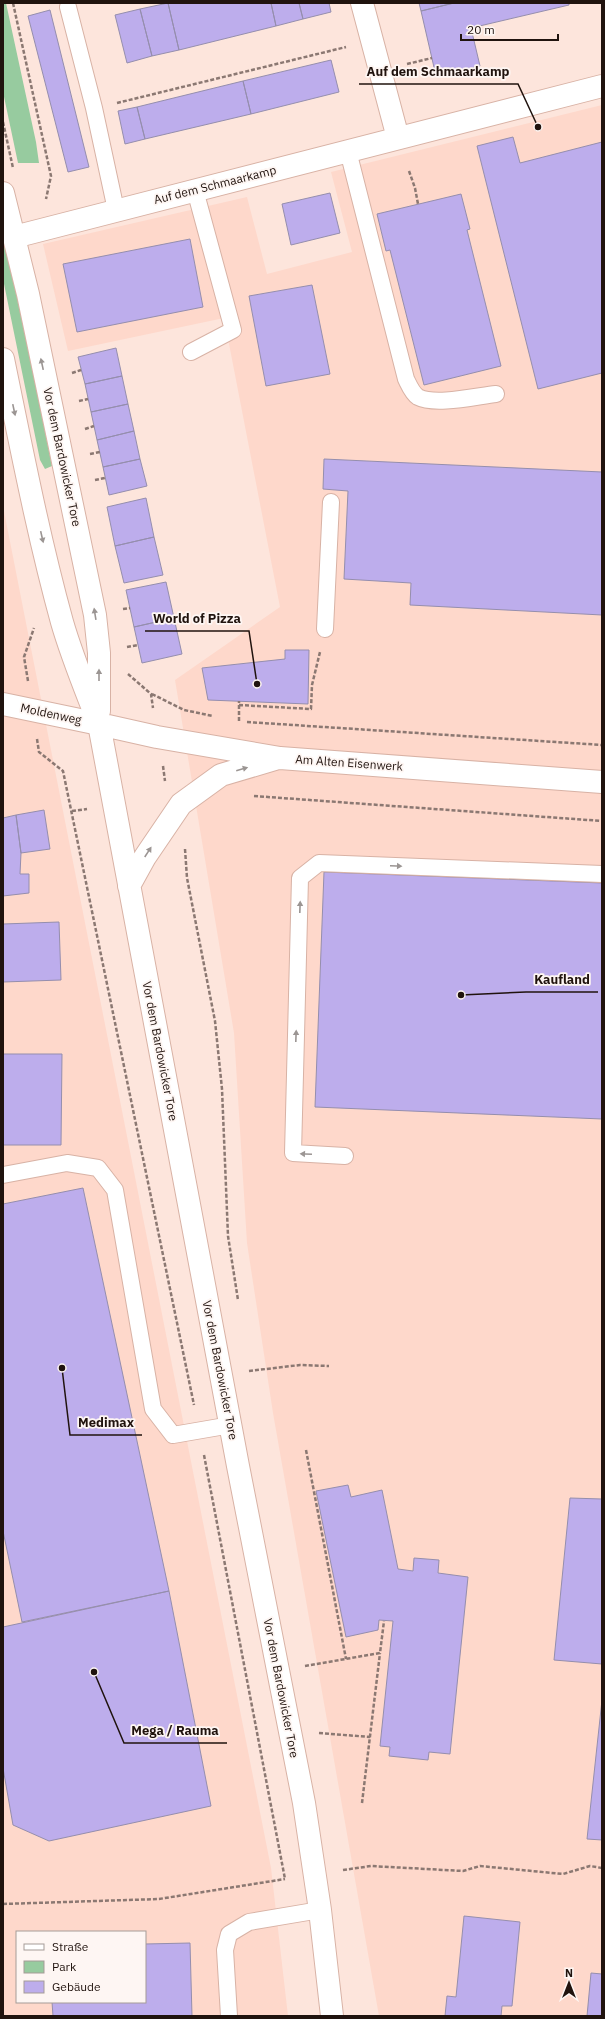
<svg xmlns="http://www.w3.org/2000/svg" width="605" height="2019" font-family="'IBM Plex Sans',sans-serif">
<rect width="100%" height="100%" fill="#fde5dc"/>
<path fill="#fed8cb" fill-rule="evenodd" d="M602,105V2016H379L273,1413L247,1243L234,1033L175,680L280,607L224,318L68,351L43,244L247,197L267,274L352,252L331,172Z
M3,506L271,1868L288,2016H3ZM17,1932H145V2002H17Z"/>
<path fill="#97cb9f" d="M3,3H6L36,142L39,163H18L3,92Z
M3,223L52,466L45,469L40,460L3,279Z"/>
<path fill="#bdadec" stroke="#958ead" d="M168,3H271L276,26L179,50Z
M168,3L179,50L152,56L140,9Z
M271,3H299L303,19L276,26Z
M299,3H329L331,12L303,19Z
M419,3H454L421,11Z
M454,3H569V5L471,28L480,66L436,76L421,11Z
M140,9L152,56L127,63L115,15Z
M50,10L89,167L68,172L28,16Z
M331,60L339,92L251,114L243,81Z
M243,81L251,114L145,139L137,107Z
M137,107L145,139L125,144L118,111Z
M513,137L520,163L602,142V373L538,389L477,146Z
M330,193L340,233L291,245L282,204Z
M461,194L470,229L467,230L501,366L424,385L390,250L386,251L377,214Z
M190,239L203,307L77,332L63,264Z
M312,285L330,374L266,386L249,296Z
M116,348L122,376L85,384L78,357Z
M122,376L128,404L91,412L85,384Z
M128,404L134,431L97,440L91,412Z
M134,431L140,459L103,467L97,440Z
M140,459L147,486L109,495L103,467Z
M324,459L602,472V615L410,605L411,583L344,579L348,491L323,489Z
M146,498L154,537L115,546L107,507Z
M154,537L163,575L124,583L115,546Z
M166,582L174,618L134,627L126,590Z
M174,618L182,654L142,663L134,627Z
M285,650H309L308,704L208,700L202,668L285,659Z
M44,810L50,849L21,853L16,815Z
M16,815L21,853L20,874H29V893L3,896V818Z
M324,872L602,883V1119L315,1107Z
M59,922L61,980L3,982V924Z
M3,1054H62L61,1145H3Z
M83,1188L169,1591L22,1622L3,1531V1204Z
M348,1485L351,1497L382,1490L398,1569L413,1571L414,1558L439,1560L438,1573L468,1577L450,1754L429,1752L428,1760L389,1756L390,1747L380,1746L393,1621L379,1620L378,1630L346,1637L316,1491Z
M570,1498L602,1499V1664L554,1660Z
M169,1591L211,1806L49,1841L13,1825L3,1768V1627Z
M602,1700V1840L587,1839Z
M464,1916L520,1922L512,2006H502L501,2016H445L447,1996L456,1997Z
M190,1943L192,2016H53L52,2002H145V1944Z
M591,1973L602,1974V2016H587Z"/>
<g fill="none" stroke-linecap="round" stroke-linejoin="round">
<defs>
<path id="service" d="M68,7L94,108L116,210
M348,151L406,379C409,385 412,393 418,397C435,406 477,396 496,394
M191,352L233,330L195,190
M325,629L331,502
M345,1156L293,1153L300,878L319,863L602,874
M3,1175L67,1163L98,1168L115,1190L153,1409L173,1435L231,1425
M229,2016L225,1950L229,1934L249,1922L320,1910"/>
<path id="minor" d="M362,3L398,138
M14,237L602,86
M3,704L99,724"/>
<path id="secondary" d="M3,193L28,294L95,615L99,653V711
M3,359C21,446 38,535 62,622C72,657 86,690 99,724L238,1466L304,1803L320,1910L332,2016
M99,724L157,737L280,758L602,782
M129,886L145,857L181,804L221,775L275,759"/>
</defs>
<use href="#service" stroke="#d8b2a5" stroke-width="18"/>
<use href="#minor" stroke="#d8b2a5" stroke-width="24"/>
<use href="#secondary" stroke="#d8b2a5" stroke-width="24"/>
<path stroke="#8b7872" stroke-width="2.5" stroke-dasharray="4 2" stroke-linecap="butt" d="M13,3L51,176L46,199
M407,64L432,58
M117,103L346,47
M3,122L13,168
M409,171L415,188L418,204
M72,373L81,370
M79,401L88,399
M85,429L94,426
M90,454L100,452
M95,480L105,478
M123,609L130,608
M127,647L138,645
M128,674L151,694L153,708
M28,681L24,657L34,628
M152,694L184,710L213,716
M239,705L311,709L312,685L320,652
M239,721V701
M247,722L602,745
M37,739L39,752L63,771L194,1405
M163,766L165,781
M254,796L602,821
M72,811L87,809
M185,849L187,878L215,1021L222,1089L228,1236L238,1300
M249,1371L300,1365L329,1366
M306,1450L346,1659
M204,1455L285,1879
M305,1666L380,1653L384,1621
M319,1733L370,1737
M362,1803L380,1653
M343,1870L371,1866L463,1871L480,1866L563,1874L590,1866L602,1868
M3,1904L159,1899L285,1879"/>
<use href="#service" stroke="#fff" stroke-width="16"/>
<use href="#minor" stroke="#fff" stroke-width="22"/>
<use href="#secondary" stroke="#fff" stroke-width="22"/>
</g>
<defs><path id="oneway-solid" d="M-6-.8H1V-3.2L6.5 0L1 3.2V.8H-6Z"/></defs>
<g fill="#9b9593">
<use href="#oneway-solid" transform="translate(42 364) rotate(-102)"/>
<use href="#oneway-solid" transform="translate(14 410) rotate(78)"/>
<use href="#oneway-solid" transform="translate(42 537) rotate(77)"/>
<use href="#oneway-solid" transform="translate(95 614) rotate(-99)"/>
<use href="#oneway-solid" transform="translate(99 675) rotate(-90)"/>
<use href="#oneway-solid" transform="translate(242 769) rotate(-16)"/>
<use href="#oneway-solid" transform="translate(148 852) rotate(-57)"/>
<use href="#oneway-solid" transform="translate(396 866) rotate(2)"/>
<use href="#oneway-solid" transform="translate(300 907) rotate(-88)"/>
<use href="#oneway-solid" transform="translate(296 1036) rotate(-88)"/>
<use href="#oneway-solid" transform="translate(306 1154) rotate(-177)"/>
</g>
<g text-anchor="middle" stroke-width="3.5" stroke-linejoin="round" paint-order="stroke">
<g font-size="12" fill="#20130e" stroke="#fef6f3">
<text transform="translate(215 185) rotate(-14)" y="4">Auf dem Schmaarkamp</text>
<text transform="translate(62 457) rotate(78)" y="4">Vor dem Bardowicker Tore</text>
<text transform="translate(51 714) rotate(12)" y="4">Moldenweg</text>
<text transform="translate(349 763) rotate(4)" y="4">Am Alten Eisenwerk</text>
<text transform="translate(160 1051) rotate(79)" y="4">Vor dem Bardowicker Tore</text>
<text transform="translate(220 1370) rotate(79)" y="4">Vor dem Bardowicker Tore</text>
<text transform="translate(281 1688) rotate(79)" y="4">Vor dem Bardowicker Tore</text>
</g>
</g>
<path fill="none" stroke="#20130e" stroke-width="1.5" d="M538 127L518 84H359M257 684L249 631H145M461 995L526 992H598M62 1368L70 1435H142M94 1672L124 1743H227"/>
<g fill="#20130e" stroke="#fef6f3" stroke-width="1.5">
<circle cx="538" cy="127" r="4"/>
<circle cx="257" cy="684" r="4"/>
<circle cx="461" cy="995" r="4"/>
<circle cx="62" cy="1368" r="4"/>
<circle cx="94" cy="1672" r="4"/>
</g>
<g font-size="13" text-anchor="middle" font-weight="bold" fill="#20130e" stroke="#fef6f3" stroke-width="3.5" stroke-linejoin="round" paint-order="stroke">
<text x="438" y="76">Auf dem Schmaarkamp</text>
<text x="197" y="623">World of Pizza</text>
<text x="562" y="984">Kaufland</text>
<text x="106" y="1427">Medimax</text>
<text x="175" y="1735">Mega / Rauma</text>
</g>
<rect width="605" height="2019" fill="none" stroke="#20130e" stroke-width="8"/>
<rect x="16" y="1931" width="130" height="72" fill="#fef6f3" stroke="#a59b97"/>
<rect x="24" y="1944" width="20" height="6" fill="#ffffff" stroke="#a59b97"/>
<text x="52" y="1951" font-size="12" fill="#20130e">Straße</text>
<rect x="24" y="1961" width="20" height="12" fill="#97cb9f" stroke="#a59b97"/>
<text x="52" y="1971" font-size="12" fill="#20130e">Park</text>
<rect x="24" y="1981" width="20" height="12" fill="#bdadec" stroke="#a59b97"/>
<text x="52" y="1991" font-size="12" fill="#20130e">Gebäude</text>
<g transform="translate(569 1983)" stroke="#fef6f3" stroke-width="3" paint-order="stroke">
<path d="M0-3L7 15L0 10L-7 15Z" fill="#20130e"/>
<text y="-6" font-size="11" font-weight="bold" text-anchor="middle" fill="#20130e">N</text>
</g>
<path d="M461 34v6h97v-6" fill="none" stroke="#20130e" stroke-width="2"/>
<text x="467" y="34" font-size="12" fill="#20130e" stroke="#fef6f3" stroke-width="3" paint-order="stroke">20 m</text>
</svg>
